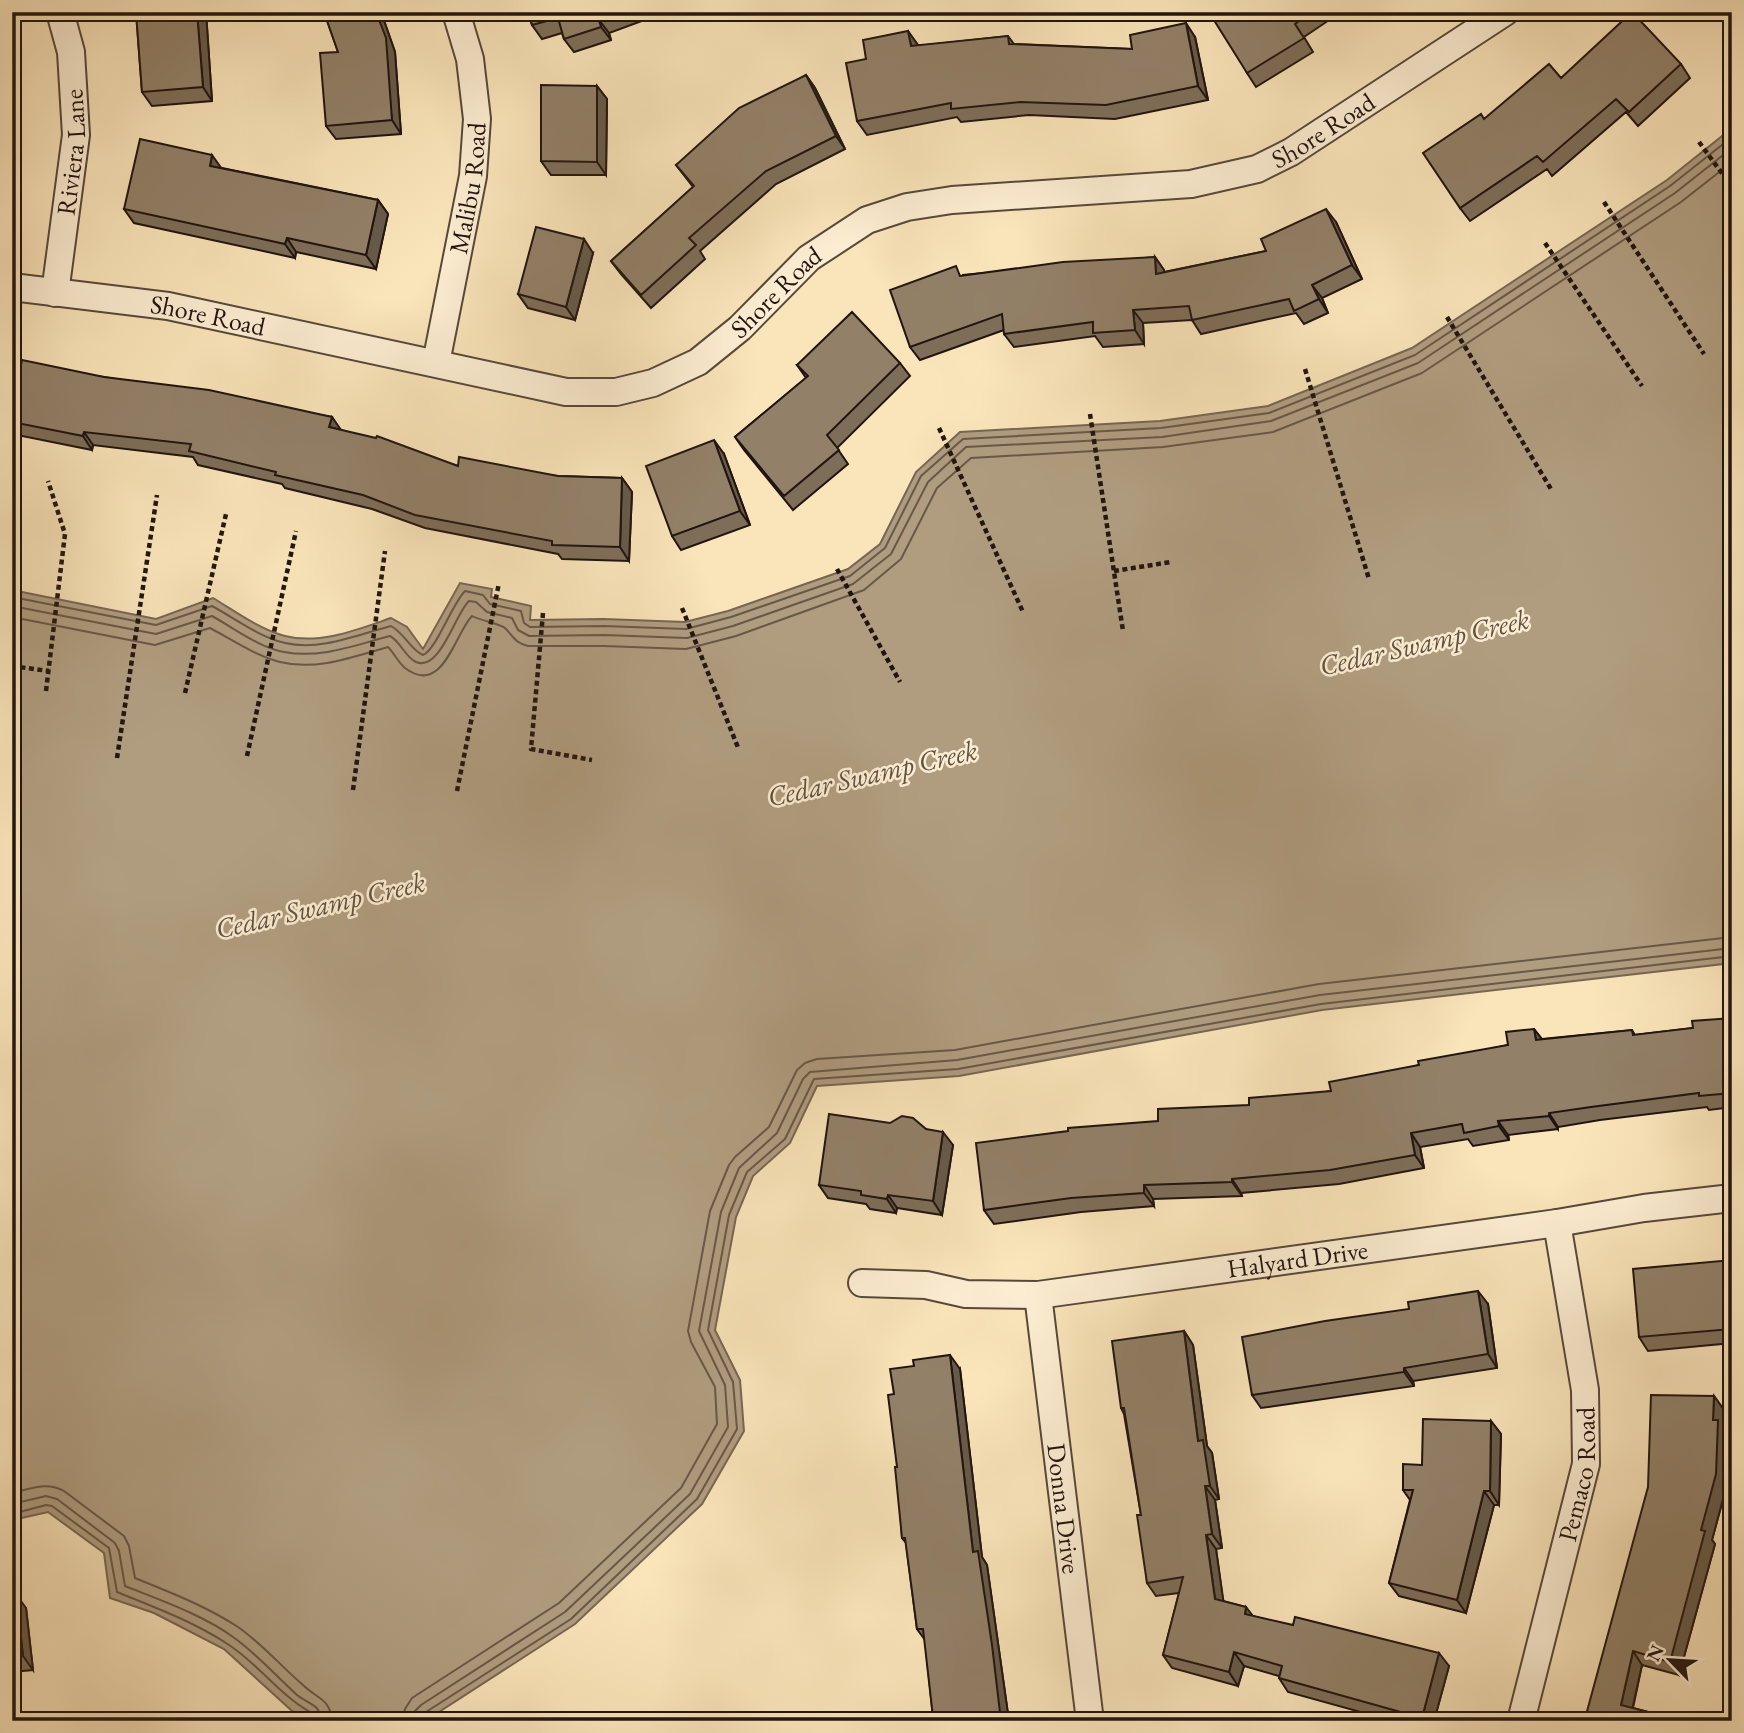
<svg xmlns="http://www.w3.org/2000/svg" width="1744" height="1733" font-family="'EB Garamond',serif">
<rect width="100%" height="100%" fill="#fae4ba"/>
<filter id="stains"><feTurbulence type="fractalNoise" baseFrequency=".00286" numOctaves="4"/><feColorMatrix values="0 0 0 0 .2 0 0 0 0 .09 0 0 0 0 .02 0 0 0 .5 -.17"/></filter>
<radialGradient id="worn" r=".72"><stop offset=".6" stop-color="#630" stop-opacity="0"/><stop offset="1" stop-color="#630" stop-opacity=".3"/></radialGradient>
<path fill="#b09d80" stroke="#776653" stroke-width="2" d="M1732,128V963L1322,1010L959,1076L817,1086L790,1143L753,1176L736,1217L715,1330L740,1380L744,1431L702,1504L575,1624L425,1721H311L292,1711L224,1649L154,1613L110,1598L104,1553L48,1512L17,1519L12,1525V590L156,619L213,598C236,612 259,629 285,636C320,645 359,629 391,618L407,627L423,649L460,583L492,589L491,597L531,606L530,620L604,619L685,622L728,611L848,569L880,544L916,472L960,432L1160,421L1268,406L1412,348L1667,180Z"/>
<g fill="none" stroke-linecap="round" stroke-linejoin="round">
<path stroke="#685848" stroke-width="2" d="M12,597L156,625L212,606C236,619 259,637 285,643C321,651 356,635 391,626C405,634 411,650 423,655C436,650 452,604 465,591L483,595L490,604L521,611L524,623L530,627L604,626L686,629L731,617L850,576L885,548L921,476L963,439L1161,428L1269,413L1415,355L1670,186L1732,137
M12,606L156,634L212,616C234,628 258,647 284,652C321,659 355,645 390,636C401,642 405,657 416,662C440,672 455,614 469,601L476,602L487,612L512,618L518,630L529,636L604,635L687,638L733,626L853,584L891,554L928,482L966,447L1162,437L1271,421L1418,363L1675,193L1732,148
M12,617L155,645L210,628C233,640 254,655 280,662C316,671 353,657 388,647C394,653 398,662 405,668C443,697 455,633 472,616C479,620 501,624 505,628C514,637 515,643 528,646H604L686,649L736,636L864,590L901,559L937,488L971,458L1163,447L1273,432L1422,373L1681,202L1732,162
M12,1493C30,1489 47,1481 64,1491L124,1536L129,1546L135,1578C169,1592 206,1606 238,1627C261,1643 282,1667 303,1685C316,1698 331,1699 332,1721
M12,1504L46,1496L57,1499L115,1543L119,1551L125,1586C160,1600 203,1615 233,1637C256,1653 276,1676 297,1695C308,1704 321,1704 321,1721
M12,1514L46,1505L52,1506L109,1548L117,1592C154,1607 192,1621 226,1643C257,1662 278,1694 310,1712L313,1721
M403,1721L405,1709L412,1698L559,1603L681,1488L717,1424L715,1387L691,1342L688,1331L710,1211L729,1165L735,1157L769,1127L797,1070L805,1063L817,1059L955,1050L1319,984L1732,937
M413,1721L415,1711L421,1705L565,1612L690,1494L728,1427L725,1385L699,1331L721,1212L739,1168L777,1133L803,1079L810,1072L957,1060L1320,995L1732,948
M422,1721L426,1712L571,1619L697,1499L737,1429L733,1382L708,1330L729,1215L747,1172L785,1139L814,1079L958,1069L1321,1004L1732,956"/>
<defs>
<g id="minor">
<path id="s1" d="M12,287L168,306L566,392H616L653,383L698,362L740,328L809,258L867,220L907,207L952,200L1191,184L1257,169L1291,152L1505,12"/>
<path id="s2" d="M55,293L76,135L71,52L60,12"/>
<path id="s3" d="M436,363L473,176L477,119L470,59L456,12"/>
<path id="s4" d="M862,1283L926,1285L966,1294L1038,1295L1557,1223L1644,1208L1732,1198"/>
<path id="s5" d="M1038,1295L1090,1721"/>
<path id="s6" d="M1521,1721L1586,1464L1585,1390L1557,1223"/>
</g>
</defs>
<use href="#minor" stroke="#57483a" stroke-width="30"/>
<path stroke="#211410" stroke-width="4.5" stroke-dasharray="5 3.5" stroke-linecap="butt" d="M1699,142L1732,187
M1604,202L1704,354
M1545,243L1642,386
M1447,317L1551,489
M1305,369L1369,579
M1090,414L1123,631
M939,428L1023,612
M837,569L900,682
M1114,571L1171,562
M682,608L739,750
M543,613L531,749L592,760
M46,691L65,534L48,481
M185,693L226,514
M12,716L19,667L49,671
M247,756L296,531
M117,758L157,495
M353,790L385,551
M457,791L499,583"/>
<use href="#minor" stroke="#fcedd2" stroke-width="26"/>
</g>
<path fill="#7e6e59" stroke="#211410" stroke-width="2" d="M136,12H206L212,101L152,106L142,92Z
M324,12H381L395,52L401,134L336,139L326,126L338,52Z
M528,12H666L609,33L611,40L574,52L564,39L562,33L542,39L532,25Z
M1219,12H1341L1304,37L1313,52L1256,87L1247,73Z
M908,31L918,46L1008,36L1014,44L1132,49L1195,37L1208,100L1115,119L1029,115L961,122L957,117L867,135L857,121L866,59Z
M1681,64L1690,78L1638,126L1626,112L1552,176L1547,169L1470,221L1460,208L1484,119L1561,78Z
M806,75L815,88L845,149L776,184L700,251L705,259L651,308L621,274L611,261L693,187L676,165Z
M597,86L607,99L606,175H551L541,161Z
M222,168L378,200L388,214L376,269L296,252L295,258L134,223L124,209Z
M1336,222L1362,279L1322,298L1328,313L1304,324L1296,313L1201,334L1192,320L1143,323L1144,344L1103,347L1095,336L1014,347L1004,334V330L920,360L910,347L963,275L1155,257L1164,270V272L1266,251Z
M593,253L575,320L528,308L518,294Z
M900,363L910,376L837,448L848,464L793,510L744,450L735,437L806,378L797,365Z
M12,367L104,377L332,417L340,430L458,466L558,476L622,478L632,492L629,561L562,559L558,554L425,528L372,509L285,488L282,484L198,465L193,457L93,445L92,450L12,434Z
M724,454L750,525L681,550L672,536Z
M1732,1018V1107L1709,1110L1707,1107L1600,1120L1558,1127V1129L1508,1135L1509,1140L1473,1146L1468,1139L1420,1147L1424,1168L1339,1184L1241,1193L1242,1196L1153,1199L1154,1206L1081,1212L994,1224L984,1210L1158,1121L1331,1091L1419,1065L1508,1045L1534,1029L1542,1039L1632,1030L1635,1035L1693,1028Z
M926,1129L953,1145L942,1215L897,1208L896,1213L870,1209L866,1204L828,1198L819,1185Z
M1732,1260V1343L1648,1351L1639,1337Z
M1488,1304L1497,1368L1413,1381L1414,1386L1261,1408L1252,1395Z
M1184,1331L1193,1345L1207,1446L1212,1453L1219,1499L1215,1500L1222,1548L1216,1549L1223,1601L1246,1607L1252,1616L1449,1666L1434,1721H1393L1288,1692L1279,1678V1676L1244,1666L1238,1686L1172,1668L1163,1655L1179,1593L1156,1596L1147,1583L1141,1515L1124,1414L1121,1408Z
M960,1369L982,1557L987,1565L1009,1721H936L933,1717L925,1640L917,1629L906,1543L902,1538L897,1467Z
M1714,1396L1724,1410L1723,1427L1728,1434L1726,1488L1712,1540L1715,1544L1679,1675L1642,1665L1633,1708L1679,1720L1690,1721L1586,1715Z
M1491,1421L1501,1434L1499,1505H1494L1466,1613L1399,1596L1389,1583L1410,1500L1403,1490Z
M12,1595L26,1608L33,1670L12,1672Z"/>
<path fill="#665a49" stroke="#211410" stroke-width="2" d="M197,12H206L212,101L203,87Z
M376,12H381L395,52L401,134L392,120Z
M599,20L609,33L611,40L601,27Z
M1186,23L1195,37L1208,100L1198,86Z
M908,31L918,45L921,60L911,46Z
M806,75L815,88L845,149L836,136Z
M597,86L607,99L606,175L597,162Z
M212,155L222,169L210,166Z
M378,200L388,214L376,269L366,255Z
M1326,209L1336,222L1362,279L1352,265Z
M287,238L296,252L295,258L285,244Z
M584,239L593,253L575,320L566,307Z
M1155,257L1164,270L1165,288L1156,274Z
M1312,285L1322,298L1328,313L1319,299Z
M1133,310L1143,323L1144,344L1135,330Z
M332,417L341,430L329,427Z
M84,432L93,445L92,450L83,436Z
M714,440L724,454L750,525L740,511Z
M622,478L632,492L629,561L620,547Z
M1534,1029L1544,1042L1536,1040Z
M1549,1113L1558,1127V1129L1549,1116Z
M1498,1121L1508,1135L1509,1140L1499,1126Z
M943,1132L953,1145L942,1215L933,1201Z
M1411,1133L1420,1147L1424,1168L1415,1155Z
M1232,1179L1241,1193L1242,1196L1232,1182Z
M1144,1185L1153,1199L1154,1206L1144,1193Z
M888,1195L897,1208L896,1213L887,1199Z
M1478,1291L1488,1304L1497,1368L1488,1354Z
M1184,1331L1193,1345L1207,1446L1212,1453L1219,1499L1210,1486L1198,1441Z
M950,1355L960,1369L982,1557L987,1565L1009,1721H1001L973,1552Z
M1404,1368L1413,1381L1414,1386L1404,1372Z
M1714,1396L1724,1410L1723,1427L1728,1434L1726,1488L1712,1540L1715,1544L1679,1675L1670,1662L1701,1530L1713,1420Z
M1491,1421L1501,1434L1499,1505L1490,1491Z
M1205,1486L1215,1500L1222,1548L1212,1534Z
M1484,1491L1494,1505L1466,1613L1457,1600Z
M1206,1535L1216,1549L1225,1612L1215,1599Z
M16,1594L26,1608L33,1670L23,1656Z
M1246,1607L1256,1620L1245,1614Z
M1633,1651L1642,1665L1630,1719L1621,1705Z
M1234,1652L1244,1666L1238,1686L1229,1672Z
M1439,1653L1449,1666L1434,1721H1424L1422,1718Z"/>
<path fill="#928068" stroke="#211410" stroke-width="2" d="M136,12H197L203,87L142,92Z
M324,12H376L386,38L392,120L326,126L320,53L338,52Z
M528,12H620L599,20L601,27L564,39L558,18L532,25Z
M1219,12H1311L1295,24L1304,38L1247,73L1212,17Z
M1632,12L1681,64L1629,112L1616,99L1543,162L1537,156L1460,208L1423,153L1481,114L1484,119L1549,64L1561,78Z
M1186,23L1198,86L1106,105L1020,102L951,109V103L857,121L846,63L866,59L863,40L908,31L911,46L1008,36L1009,44L1132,49L1130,35Z
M806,75L836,136L766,171L689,238L696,245L641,295L611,261L694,186L676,165L739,108Z
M541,85L597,86V162L541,161Z
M140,139L212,155L210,166L378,200L366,255L287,238L285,244L124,209Z
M1326,209L1352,265L1312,285L1319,299L1294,311L1289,299L1192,320L1189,306L1133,310L1135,330L1093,333V322L1004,334L1002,314L910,347L890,290L956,266L960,276L1063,262L1155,257L1156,274L1266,251L1261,239Z
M536,227L584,239L566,307L518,294Z
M852,312L900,363L827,435L839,450L784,496L735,437L808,376L797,365Z
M22,360L104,377L209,390L332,417L329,427L376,438L377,436L458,466L459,457L558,476L622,478L620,547L552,545V541L415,515L363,495L275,475L276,472L189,451L191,444L84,432L83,436L12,422V367L20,369Z
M714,440L740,511L672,536L646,466Z
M1732,1018V1093L1699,1096V1093L1591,1107L1549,1113V1116L1498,1121L1499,1126L1464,1133L1462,1124L1411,1133L1415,1155L1330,1170L1232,1179V1182L1144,1185V1193L1071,1198L984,1210L976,1143L1068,1131V1128L1158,1121V1109L1249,1105V1098L1331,1091L1329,1082L1419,1065L1418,1061L1508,1045L1506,1032L1534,1029L1536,1040L1632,1030L1633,1035L1693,1028L1692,1021Z
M829,1114L890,1123L902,1116L913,1118L926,1129L943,1132L933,1201L888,1195L887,1199L861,1195V1191L819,1185Z
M1732,1260V1331L1731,1329L1639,1337L1633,1269Z
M1478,1291L1488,1354L1404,1368V1372L1252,1395L1242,1337L1325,1321L1409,1309L1408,1302Z
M1184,1331L1198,1441L1203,1440L1210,1486H1205L1212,1534L1206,1535L1215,1599L1246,1607L1245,1614L1293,1625L1295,1617L1439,1653L1422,1718L1279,1678L1282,1666L1234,1652L1229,1672L1163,1655L1183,1577L1147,1583L1137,1515H1141L1124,1408H1121L1112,1341Z
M950,1355L973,1552L978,1551L992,1645L1001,1721H938L937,1717H933L923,1629H917L905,1538H902L895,1467H897L888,1395L894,1394L890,1369L914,1366L913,1360Z
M1651,1395L1714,1396L1713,1420H1718L1716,1474L1701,1530L1705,1531L1670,1662L1633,1651L1621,1705L1679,1720V1717L1690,1721H1577L1579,1713L1586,1715L1648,1487Z
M1423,1419L1491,1421L1490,1491H1484L1457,1600L1389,1583L1413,1490H1403V1464L1422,1465Z
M16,1594L23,1656L12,1658V1595Z"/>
<g text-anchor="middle" stroke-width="5" stroke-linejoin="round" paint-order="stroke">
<g font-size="26" fill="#211410" stroke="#fcedd2">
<text dy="9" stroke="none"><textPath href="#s1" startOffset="1395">Shore Road</textPath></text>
<text dy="9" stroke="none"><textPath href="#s2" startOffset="142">Riviera Lane</textPath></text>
<text dy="9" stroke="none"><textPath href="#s3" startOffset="178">Malibu Road</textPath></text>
<text dy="9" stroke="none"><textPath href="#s1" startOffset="807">Shore Road</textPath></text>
<text dy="9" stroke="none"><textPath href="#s1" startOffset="198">Shore Road</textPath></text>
<text dy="9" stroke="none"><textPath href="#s4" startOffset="439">Halyard Drive</textPath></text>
<text dy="9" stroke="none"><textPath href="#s6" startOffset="254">Pemaco Road</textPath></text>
<text dy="9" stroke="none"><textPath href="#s5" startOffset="215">Donna Drive</textPath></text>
</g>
<g font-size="28" font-style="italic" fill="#615242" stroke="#fcedd2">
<text transform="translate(1424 642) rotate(-13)" y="10">Cedar Swamp Creek</text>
<text transform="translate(872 773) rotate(-13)" y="10">Cedar Swamp Creek</text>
<text transform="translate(320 905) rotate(-13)" y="10">Cedar Swamp Creek</text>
</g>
</g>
<rect width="1744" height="1733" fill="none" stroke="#fae4ba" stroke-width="42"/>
<rect x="14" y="14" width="1716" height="1705" fill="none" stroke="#211410" stroke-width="3.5"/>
<rect x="21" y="21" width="1702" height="1691" fill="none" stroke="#211410" stroke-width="2"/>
<g transform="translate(1670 1660) rotate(295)" stroke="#fcedd2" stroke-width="5" paint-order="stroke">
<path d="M0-5L12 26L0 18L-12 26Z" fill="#211410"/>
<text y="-10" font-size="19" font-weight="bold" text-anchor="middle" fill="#211410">N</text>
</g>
<rect width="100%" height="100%" filter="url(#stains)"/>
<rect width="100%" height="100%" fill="url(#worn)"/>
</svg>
